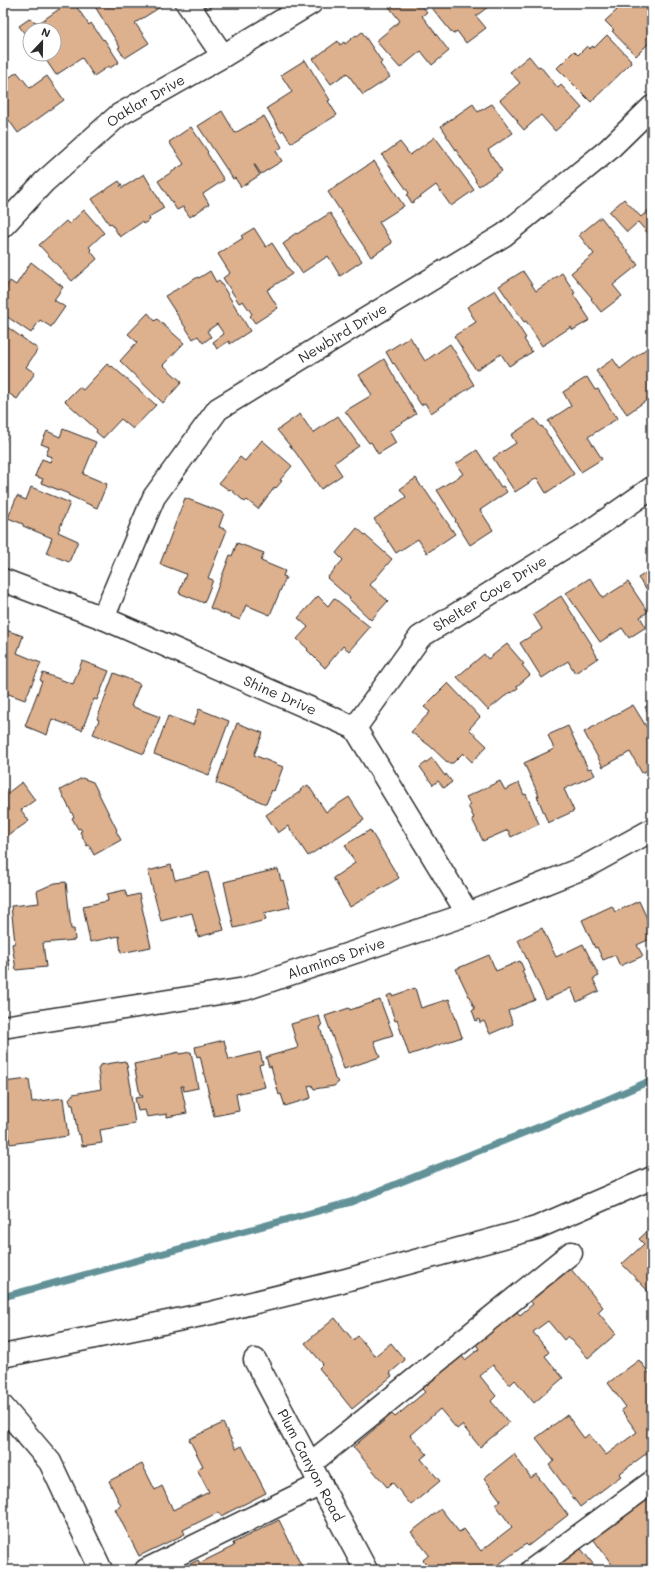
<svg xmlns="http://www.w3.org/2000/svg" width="655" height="1573" font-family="Mali,sans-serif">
<rect width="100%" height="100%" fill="#fff"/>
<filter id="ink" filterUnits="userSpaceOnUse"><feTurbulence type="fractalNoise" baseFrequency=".025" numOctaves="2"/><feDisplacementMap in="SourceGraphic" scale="8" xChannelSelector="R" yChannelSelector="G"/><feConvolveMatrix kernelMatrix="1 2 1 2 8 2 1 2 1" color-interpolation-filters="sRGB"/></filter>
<g filter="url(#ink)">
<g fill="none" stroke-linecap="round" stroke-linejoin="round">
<path stroke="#629298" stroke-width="7" d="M3,1297L351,1202L606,1100L652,1080"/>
</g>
<path fill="#ddb08e" stroke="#2b2b2b" d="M68,3H74L89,25L91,23L103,40L104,39L119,62L110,68L109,66L94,76L82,58L56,75L44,57L43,58L40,54H54V30H30V41L19,26L29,19L31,20L39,23Z
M98,3H160L162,6L135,23L149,43L125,58L118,48L120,47L94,5Z
M203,3H217L207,9Z
M388,3H419L427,12L422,16L449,51L432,65L421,51L400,68L376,41L400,21L387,4Z
M428,3H493L476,16L486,28L466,43L457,31L453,34Z
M611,3H652V40L636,56L612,31L614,30L605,21L617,10Z
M362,32L382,62L380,64L390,77L363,95L347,73L331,84L313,59L338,41L340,45L344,42L345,44L356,35L357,36Z
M607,35L631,60L630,61L631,63L591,102L557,68L574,51L578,55L587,46L589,49L593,46L594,48Z
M529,56L538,67L540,66L558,88L561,85L582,108L555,131L541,115L524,130L517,122L518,121L500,100L520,83L510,72Z
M305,60L330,100L328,101L337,115L291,143L283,130L281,132L267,108L292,92L281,75Z
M17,72L30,88L47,76L64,100L18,133L3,112V82Z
M473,104L478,112L492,104L513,133L488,150L502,171L479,186L475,181L476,180L446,135H447L441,126Z
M222,111L235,133L264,116L282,147L276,151L282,161L261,174L255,165H254L260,175L241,187L235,178L233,179L198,126Z
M191,127L208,152L207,153L224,180L203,194L209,204L190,217L183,207L177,210L158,181L184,164L169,142Z
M435,137L474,190L451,206L436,185L412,203L407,195L409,193L382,155L400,142L410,155Z
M374,161L404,206L379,222L392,243L371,257L328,192Z
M144,174L164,208L149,217L150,220L143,224L142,222L120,237L111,223L109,224L92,199L119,181L122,185L120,186L122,188Z
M624,199L641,217L652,207V238L638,222L627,232L609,212Z
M84,210L104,233L89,247L91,249L90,250L97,259L72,281L39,245L66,221L69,224Z
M330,213L362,261L340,276L328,256L302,273L283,244L290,239L289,238L296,233L297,234Z
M601,217L638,265L613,285L622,296L601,312L591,299L592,298L571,273L594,254L579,235Z
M254,228L266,247L272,243L292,274L267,290L278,308L255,323L250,316L252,314L243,301L239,303L223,278L230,273L218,254L243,238L241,236Z
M31,262L63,287L54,300L65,307L51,327L40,320L31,333L3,314V292L10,281L16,285Z
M210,271L216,282L219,280L250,331L230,344L229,341L217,349L213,342L224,334L217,324L207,331L211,337L203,343L198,336L193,339L165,296L198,277L199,278Z
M523,271L536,291L562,273L575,293L573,294L590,320L573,330L571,327L542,346L526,321L524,322L499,286Z
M495,290L526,338L524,339L532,352L509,366L501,354L476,370L454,336L476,322L467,307Z
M148,313L155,321L157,319L184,343L163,365L182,382L163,403L120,361L137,342L128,334Z
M3,324L38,349L26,367L35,373L17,399L8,393L6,396L3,394Z
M410,337L425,361L450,344L469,375H468L474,385L431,413L425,403L421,405L394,363L393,364L386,352Z
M647,348L652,355V398L651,397L627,414L596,371L613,359L620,369Z
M384,359L416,414L389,431L396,443L378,454L371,442L369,443L345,411L372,395L359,375Z
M107,364L111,367L112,366L156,405L133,429L121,419L103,438L96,432L97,430L65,401L79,387L83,390Z
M587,377L595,390L598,389L615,416L616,415L618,418L588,437L602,459L581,472L548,421L571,406L563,392Z
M300,414L313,433L338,416L359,446L334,463L342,475L321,489L296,453L277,430Z
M535,419L541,427L542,426L574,474L546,493L537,478L515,492L493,458L516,443L511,435Z
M63,429L96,442L83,474L107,484L97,508L68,495L69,494L41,483L43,479L35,476L42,459L50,462L52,457L46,455L49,447L41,444L47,431L60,437Z
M3,436L6,438L3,446Z
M262,440L292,466L280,480L282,481L276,488L275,487L258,509L247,500L245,502L230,489L229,490L219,483L240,457L245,461Z
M477,450L501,487L503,486L507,492L480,510L493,530L470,545L455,521L456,520L437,490L463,474L456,464Z
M416,478L422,488L423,487L455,534L427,553L418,539L396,553L374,519L406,497L400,489Z
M31,487L70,503L58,532L78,541L69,562L46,553L52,538L23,526V524L8,518L17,496L26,500Z
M185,498L224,513L219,527L227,530L208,578L213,580L204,603L179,593L186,574L160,564Z
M357,528L392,559L370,585L388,601L371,620L349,599L350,598L327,578L343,560L336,553Z
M237,543L264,553L261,561L285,571L283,576L286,577L270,615L246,605L240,620L210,608L230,555L232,556Z
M652,569V596L638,578Z
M590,578L603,598L628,582L648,612L640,617L646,627L629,638L622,628L600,642L566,593Z
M318,596L328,606L334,598L370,627L349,651L343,646L325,668L307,650L308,649L297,639L308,627L298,618Z
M561,596L592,645L591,646L598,658L575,673L568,661L542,678L520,643L542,629L533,614Z
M3,629L23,636L17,653L41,663L25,700L3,692Z
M507,644L524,664L522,665L530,675L517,686L518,688L511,693L510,692L488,710L457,677L484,654L488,659Z
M82,661L109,671L97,700L94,699L82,730L52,719L47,735L25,726L42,681L40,680L43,673L73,684Z
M114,673L140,684L131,706L160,717L151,739H150L144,754L93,734L99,720L97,719Z
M448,683L480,717L469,729L487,746L472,762L463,753L453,763H448L430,746L411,732L430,712L424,707Z
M652,703V720L645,707Z
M633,705L652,736V767L642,773L630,752L603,767L584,732Z
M199,709L229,721L209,775L154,754L168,716L193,725Z
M237,723L263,733L254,755L283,767L274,791L272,790L266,804L216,783Z
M568,726L588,769L591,768L595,775L564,789L574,811L548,823L537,796H539L524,763L554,749L548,735Z
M432,758L445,776L446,774L452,782L444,788L438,781L433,785L420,767Z
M82,778L93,782L117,830L116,831L121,840L94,855L89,845L87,846L80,832L82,831L80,828L78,829L72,818L74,817L60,790Z
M500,781L505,790L519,783L524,795L526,794L539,824L511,837L508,830L483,841L472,819L474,818L468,806L470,805L466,797Z
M22,782L35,800L21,810L29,821L3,839V786L9,792Z
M308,785L326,812L349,797L364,820L308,856L288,826L278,833L266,815L301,791L300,790Z
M370,830L399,878L350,907L333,878L355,863L345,845Z
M171,865L175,880L208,872L224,930L198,937L192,913L161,921L148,871Z
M278,869L281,881L283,880L290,907L264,913L266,920L234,928L224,882Z
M66,882L71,929H74L75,940L43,943L46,967L16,970L12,944L15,943L11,906L39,903L37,891L55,883Z
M125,890L127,897L139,894L151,947L121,953L119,936L90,942L83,906L108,901L107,894Z
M639,901L651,927L649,928L652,935V938L637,945L643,956L620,966L615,955L603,960L597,947L595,948L582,920L612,906L615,912Z
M542,928L556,957L583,944L599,976L593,979L599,991L577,1002L571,988L546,1000L518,940Z
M3,933L6,960H9L10,971L3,972Z
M489,955L496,971L520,961L524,970L522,971L535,1000L508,1011L513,1024L490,1034L484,1021L480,1023L479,1019L476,1021L472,1010L475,1009L456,969Z
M415,988L421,1008L449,999L462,1037L409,1055L397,1020L395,1021L387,996L391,994L392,996Z
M380,1000L393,1035L374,1041L380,1057L344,1069L325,1016L349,1008L350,1010Z
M319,1016L322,1026L320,1027L335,1079L339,1082L334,1086L314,1089L312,1085L308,1086L311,1098L285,1106L281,1094L279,1095L271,1066L269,1067L266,1057L298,1048L291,1024Z
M224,1040L229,1060L260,1052L263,1064L259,1065L265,1087L236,1094L239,1111L214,1116L200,1056L197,1057L195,1047Z
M179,1052V1054L191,1052L198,1088L184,1091L183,1086H181L187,1113L167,1117V1114L147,1117L145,1110L138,1111L135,1098L143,1097L142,1095H140L134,1064L163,1058L162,1056Z
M125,1061L127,1065L131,1088L130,1089L135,1124L100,1130L102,1143L82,1146L80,1134L78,1135L73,1105H71L69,1099L73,1094L101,1089L98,1069L100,1065Z
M29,1079L32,1102L63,1098L68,1136L10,1144L5,1109H4L3,1103V1082Z
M652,1227V1287L648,1291L622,1264L644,1244L639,1239Z
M569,1267L603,1307L598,1312L616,1334L588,1358L568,1336L564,1340L548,1321L533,1332L549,1352L545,1356L563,1378L534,1403L515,1380L510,1385L493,1365L480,1376L496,1396L491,1401L509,1423L480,1447L462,1425L457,1429L440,1409L410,1435L427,1454L421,1459L440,1481L411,1505L392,1482L387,1487L353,1447L392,1414L395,1417L425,1392L422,1389L462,1356L465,1360L479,1349L476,1344L516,1311L520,1315L533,1304L529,1300Z
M335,1318L353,1340L358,1336L375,1356L391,1343L405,1360L390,1373L392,1376L352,1409L319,1368L323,1364L305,1343Z
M639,1360L652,1377V1451L651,1450L619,1474L621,1476L580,1507L549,1465L554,1461L536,1438L567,1415L584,1438L589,1434L606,1455L637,1432L621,1410L626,1407L608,1383Z
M223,1423L236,1449L242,1446L266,1493L221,1516L219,1512L183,1530L185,1534L139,1556L115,1509L121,1506L109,1481L142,1464L155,1490L162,1486L173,1510L209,1492L197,1469L203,1466L189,1439Z
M514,1454L531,1478L536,1474L568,1515L528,1546L526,1544L494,1568L496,1570H431L423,1560L429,1555L411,1532L441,1509L459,1532L464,1529L481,1551L512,1527L496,1505L501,1501L484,1478Z
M652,1495V1523L648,1526L652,1532V1570H616L591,1536Z
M279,1520L302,1567L297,1570H247L245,1566L237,1570H178L198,1560L200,1563L234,1546L233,1543Z
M578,1545L598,1570H546Z"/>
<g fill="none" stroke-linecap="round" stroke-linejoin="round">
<defs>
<g id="minor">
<path d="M187,3L223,56"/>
<path id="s1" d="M3,226L44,182L119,115L223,56L311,3"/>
<path id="s2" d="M3,580L103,618L355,728L468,914"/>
<path id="s3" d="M103,618L154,497L218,409L504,235L608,150L652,107"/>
<path id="s4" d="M355,728L420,637L586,534L652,488"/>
<path id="s5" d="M3,1027L245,989L468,914L583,868L652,830"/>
<path d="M3,1356L211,1313L342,1281L536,1228L652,1178"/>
<path id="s6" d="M255,1360L366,1570"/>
<path d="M3,1407L50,1462L101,1570"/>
<path d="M310,1464L571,1253"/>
<path d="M146,1570L321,1484"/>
<path d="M532,1570L652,1482"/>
</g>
</defs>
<use href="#minor" stroke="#2b2b2b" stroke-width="25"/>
<use href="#minor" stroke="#fff" stroke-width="22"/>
</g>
</g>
<g text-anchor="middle" stroke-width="4" stroke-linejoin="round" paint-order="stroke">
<g font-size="14" fill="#2b2b2b" stroke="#fff">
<text dy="5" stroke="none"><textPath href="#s1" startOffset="191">Oaklar Drive</textPath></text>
<text dy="5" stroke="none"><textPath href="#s3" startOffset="386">Newbird Drive</textPath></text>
<text dy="5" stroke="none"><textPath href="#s4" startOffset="194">Shelter Cove Drive</textPath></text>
<text dy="5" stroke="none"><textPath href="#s2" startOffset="300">Shine Drive</textPath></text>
<text dy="5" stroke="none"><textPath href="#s5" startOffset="341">Alaminos Drive</textPath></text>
<text dy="5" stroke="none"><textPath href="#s6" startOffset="119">Plum Canyon Road</textPath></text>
</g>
</g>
<rect width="655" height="1573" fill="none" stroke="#fff" stroke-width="16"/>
<rect x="8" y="8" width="639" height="1557" fill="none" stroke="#2b2b2b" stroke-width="1.5" filter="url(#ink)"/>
<g transform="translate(42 42) rotate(22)"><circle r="19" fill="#ffffff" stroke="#aaaaaa"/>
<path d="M0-3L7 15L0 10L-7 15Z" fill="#2b2b2b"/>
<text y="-6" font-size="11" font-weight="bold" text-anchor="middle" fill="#2b2b2b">N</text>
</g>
</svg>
